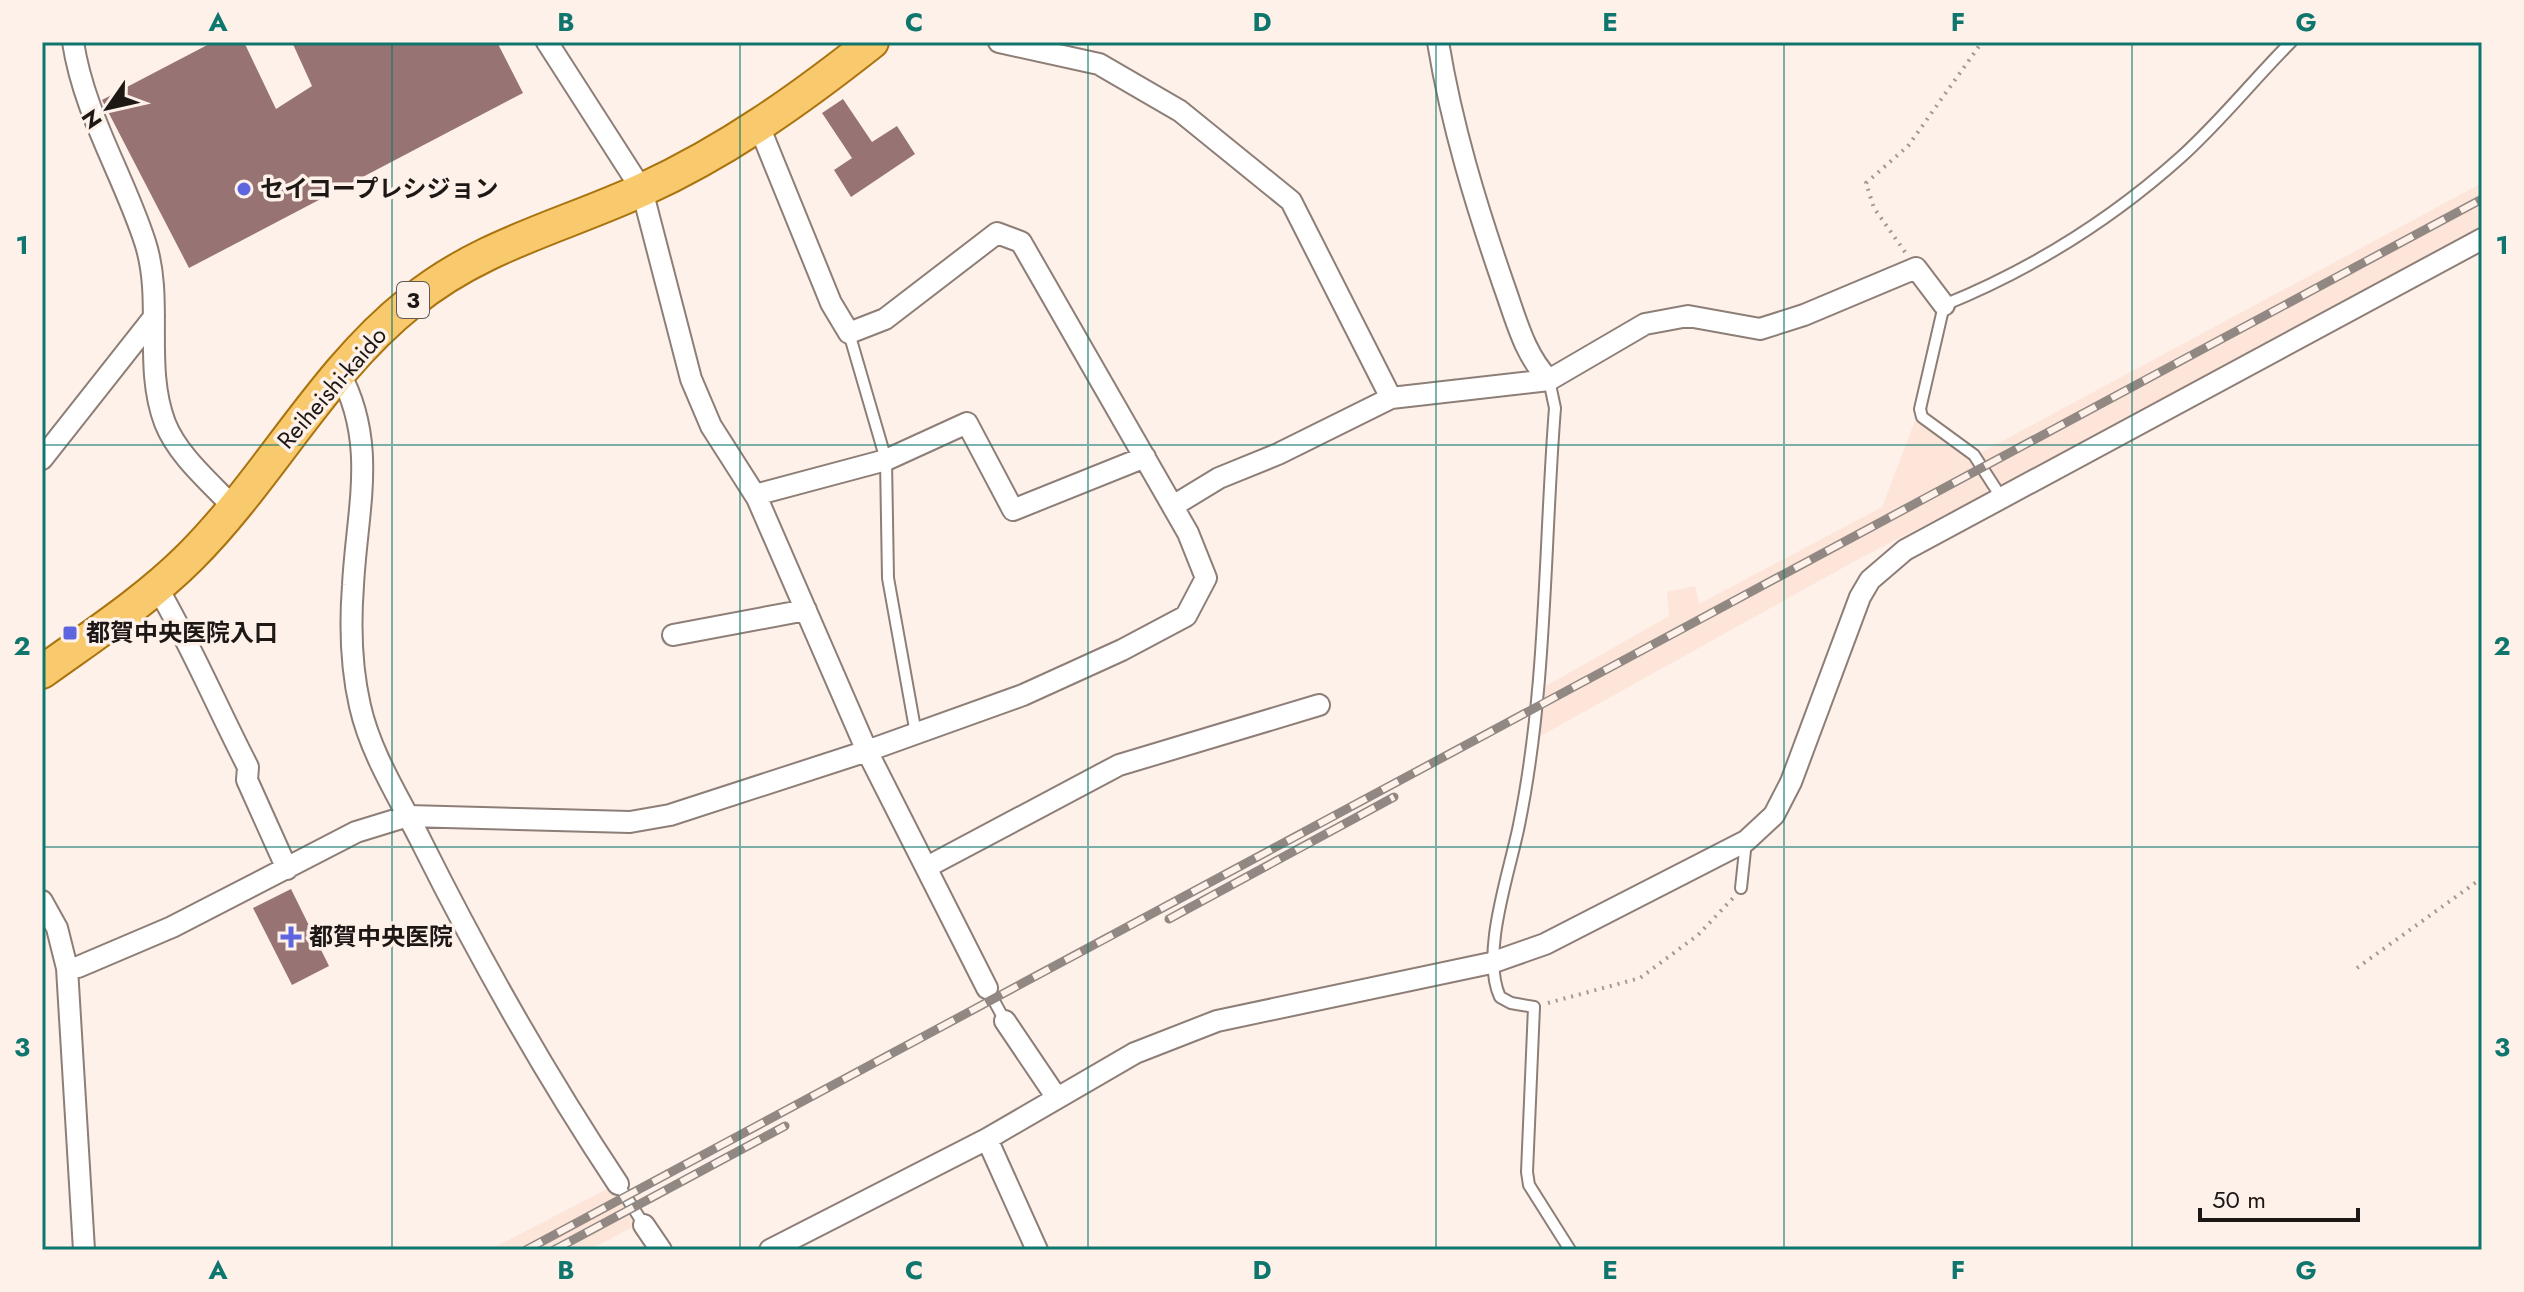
<svg xmlns="http://www.w3.org/2000/svg" width="2524" height="1292" font-family="Jost,'Noto Sans JP',sans-serif">
<rect width="100%" height="100%" fill="#fef1ea"/>
<path fill="#fde5d9" d="M2482,183V227L2159,402L2002,486L1980,453Z
M1915,421L1970,458L1987,482V493L1855,561L1537,738L1546,686L1669,616L1667,592L1695,586L1699,604L1882,507Z
M607,1189L614,1190L635,1226L589,1250H489Z"/>
<path fill="#977473" d="M213,42H244L276,109L312,86L292,42H497L523,93L189,268L102,100Z
M843,99L872,142L897,126L915,154L851,197L834,170L852,158L822,113Z
M291,889L329,966L292,985L253,908Z"/>
<g fill="none" stroke-linecap="round" stroke-linejoin="round">
<defs>
<path id="lane" d="M849,333L886,460L888,578L916,734
M1549,380L1555,408C1544,546 1547,688 1519,825C1510,871 1480,954 1500,997L1511,1003L1534,1007L1527,1172L1529,1185L1570,1250
M2001,497L1974,455L1922,417L1920,409L1944,305C2030,270 2112,219 2181,157C2220,122 2254,79 2291,42
M1741,888L1746,841
M987,988L1005,1021
M618,1184L644,1225"/>
<path id="street" d="M73,42C84,114 123,174 145,242C164,300 143,365 165,423C178,456 210,482 234,508
M547,42L642,190L691,379L711,426L757,498L867,751L987,988
M999,42L1099,64L1180,111L1291,201L1391,398
M1438,42C1452,127 1476,205 1504,286C1516,319 1524,354 1549,380L1645,324L1688,316L1760,329L1804,315L1916,268L1944,305
M339,372C378,443 357,509 353,585C350,625 351,667 360,706C371,755 400,799 422,843C481,961 545,1074 618,1184
M42,459L154,317
M755,495L886,460L967,423L1013,510L1145,457
M1173,506L1219,478L1278,454L1391,398L1549,380
M157,587C191,645 217,707 248,767L247,780L287,869
M673,635L806,610
M927,867L1119,765L1319,705
M42,901L57,928L67,968L84,1250
M67,968L78,967L172,927L356,832L408,816L630,822L670,815L867,751L1023,695L1122,650L1186,616L1206,578L1188,533L1021,242L997,233L885,319L849,333L831,303L759,126
M1005,1021L1057,1098
M987,1139L1037,1250
M644,1225L661,1250
M770,1250L987,1139L1135,1053L1217,1021L1491,963L1545,944L1746,841L1774,815L1791,782L1860,597L1870,580L1905,550L2482,239"/>
<path id="primary" d="M42,672C92,636 146,601 190,557C270,477 322,373 411,302C480,245 564,226 644,189C727,151 800,99 872,42"/>
</defs>
<use href="#lane" stroke="#8d7e77" stroke-width="14"/>
<use href="#street" stroke="#8d7e77" stroke-width="24"/>
<use href="#primary" stroke="#a9740f" stroke-width="36"/>
<path stroke="#a39994" stroke-width="4" stroke-dasharray="2 6" stroke-linecap="butt" d="M1905,252L1874,208L1866,183L1908,146L1982,42
M2357,968L2482,878
M1548,1003L1640,978L1698,935L1733,898"/>
<use href="#lane" stroke="#fff" stroke-width="10"/>
<use href="#street" stroke="#fff" stroke-width="20"/>
<use href="#primary" stroke="#f9c96d" stroke-width="32"/>
<defs>
<path id="rail" d="M1169,919L1394,797
M526,1250L2482,199
M554,1250L785,1126"/>
</defs>
<use href="#rail" stroke="#918883" stroke-width="9"/>
<use href="#rail" stroke="#fef1ea" stroke-width="6" stroke-dasharray="18" stroke-linecap="butt"/>
</g>
<path fill="none" stroke="#0f766e" stroke-width="2" stroke-opacity="0.55" d="M392,42V1250M740,42V1250M1088,42V1250M1436,42V1250M1784,42V1250M2132,42V1250M42,445H2482M42,847H2482"/>
<g fill="#5d66de" stroke="#fef1ea" stroke-width="3">
<circle cx="244" cy="189" r="8"/>
<rect x="62" y="625" width="16" height="16" rx="4"/>
<path d="M287 925h8v8h8v8h-8v8h-8v-8h-8v-8h8z"/>
</g>
<g text-anchor="middle" stroke-width="7" stroke-linejoin="round" paint-order="stroke">
<rect fill="#fef1ea" stroke="#605955" stroke-width="2" x="397" y="282" width="32" height="36" rx="6"/>
<g font-size="22" font-weight="bold" fill="#1d1815">
<text x="413" y="308">3</text>
</g>
<g font-size="24" font-weight="bold" fill="#1d1815" stroke="#fef1ea" text-anchor="start">
<text x="260" y="197">セイコープレシジョン</text>
<text x="86" y="641">都賀中央医院入口</text>
<text x="309" y="945">都賀中央医院</text>
</g>
<g font-size="24" fill="#1d1815" stroke="#fef1ea">
<text transform="translate(332 388) rotate(-49)" y="8">Reiheishi-kaido</text>
</g>
</g>
<rect width="2524" height="1292" fill="none" stroke="#fef1ea" stroke-width="88"/>
<g transform="translate(108 108) rotate(236)" stroke="#fef1ea" stroke-width="6" paint-order="stroke">
<path d="M0-6L14 30L0 20L-14 30Z" fill="#1d1815"/>
<text y="-12" font-size="22" font-weight="bold" text-anchor="middle" fill="#1d1815">N</text>
</g>
<path d="M2200 1208v12h158v-12" fill="none" stroke="#1d1815" stroke-width="4"/>
<text x="2212" y="1208" font-size="24" fill="#1d1815" stroke="#fef1ea" stroke-width="6" paint-order="stroke">50 m</text>
<rect x="44" y="44" width="2436" height="1204" fill="none" stroke="#0f766e" stroke-width="3"/>
<g font-size="26" text-anchor="middle" font-weight="bold" fill="#0f766e">
<text x="218" y="31">A</text>
<text x="566" y="31">B</text>
<text x="914" y="31">C</text>
<text x="1262" y="31">D</text>
<text x="1610" y="31">E</text>
<text x="1958" y="31">F</text>
<text x="2306" y="31">G</text>
<text x="22" y="254">1</text>
<text x="2502" y="254">1</text>
<text x="22" y="655">2</text>
<text x="2502" y="655">2</text>
<text x="22" y="1056">3</text>
<text x="2502" y="1056">3</text>
<text x="218" y="1279">A</text>
<text x="566" y="1279">B</text>
<text x="914" y="1279">C</text>
<text x="1262" y="1279">D</text>
<text x="1610" y="1279">E</text>
<text x="1958" y="1279">F</text>
<text x="2306" y="1279">G</text>
</g>
</svg>
